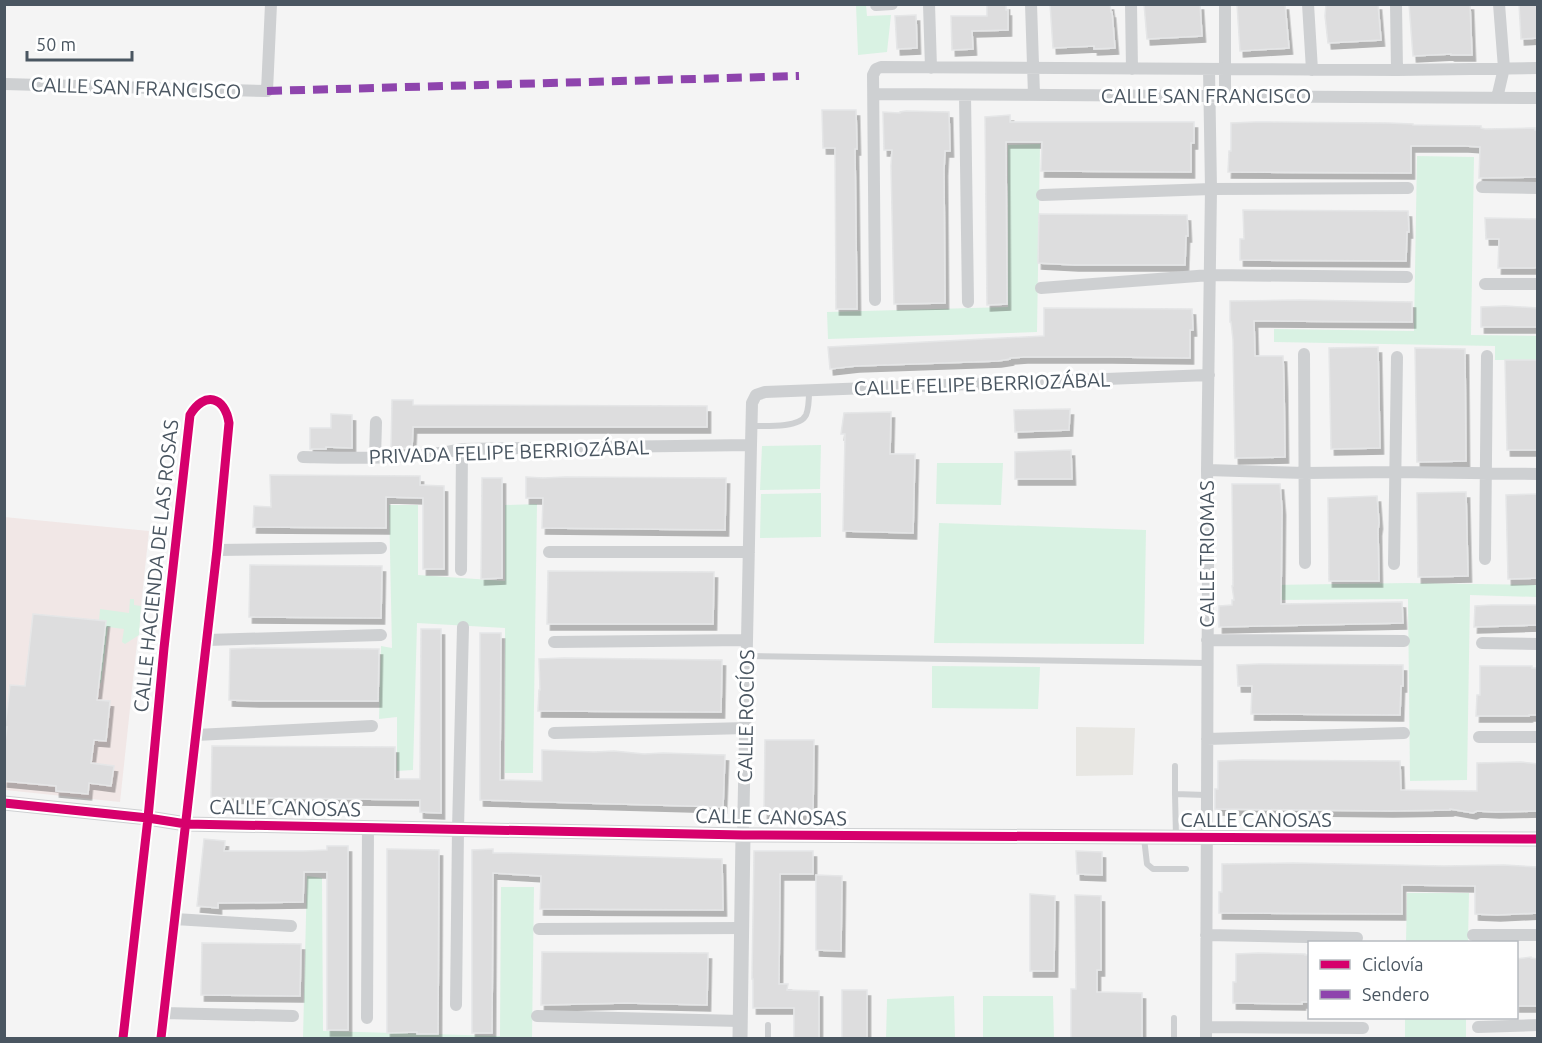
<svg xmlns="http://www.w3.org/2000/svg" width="1542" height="1043" font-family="Ubuntu,sans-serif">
<defs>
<filter id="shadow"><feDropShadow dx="3.5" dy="6" stdDeviation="0" flood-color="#0004"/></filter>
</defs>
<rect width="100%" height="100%" fill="#f4f4f4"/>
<path fill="#e8e7e3" d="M1076,727L1135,728L1133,775L1076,776Z"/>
<path fill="#f1e7e6" d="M4,517L149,531L120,802L5,790Z"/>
<path fill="#d9f2e3" d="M856,5H866L867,16L891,15L887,52L858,55Z
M1040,144L1037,332L828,339L827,312L1008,307V145Z
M1417,156L1474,157L1471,335L1537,336V360H1495V346L1274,342V329L1414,331Z
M821,445L820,489L760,490L762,446Z
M937,463H1003L1001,505L936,504Z
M821,493V537L760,538L761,494Z
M537,504L533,773H505V628L417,623L413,770L397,771V717L379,719L381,646L392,648L389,505H418V575L505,581V505Z
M939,523L1146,530L1144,644L934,643Z
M1408,583L1537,585V597L1470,595L1467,780L1410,781L1408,599L1264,600L1265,585Z
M130,599H134V605L141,606L139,635L125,644L122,642L124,629L108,627L101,683H99L106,622L99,621L100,609L129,613Z
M932,666L1040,667L1038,709L932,708Z
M307,876L322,878L323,1031L500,1036L501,887H534L532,1038H303Z
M1407,893H1469L1468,942H1406Z
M954,996L955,1038H886L887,999Z
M983,996H1053L1054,1038H983Z
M1405,1018H1466V1038H1405Z"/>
<path fill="#ddddde" stroke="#e5e6e7" stroke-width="1.5" filter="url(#shadow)" d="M987,4H1006V10H1008V30L972,31L973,49L952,50L951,16H987Z
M1050,4H1110L1111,12H1112L1115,48L1094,49V46L1053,48Z
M1144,4H1200L1202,36L1147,39Z
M1237,4H1285L1289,48L1240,51Z
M1326,4H1378L1381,40L1328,43L1325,16Z
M1409,4H1470L1472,55H1451V54L1413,56Z
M1519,4H1538V38L1521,39Z
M916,15L917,48L897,49L895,16Z
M822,110H856L857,149H855L857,309H836L835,148H823Z
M906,111L949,112L950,151H945L944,170L945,303L894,304L891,166L892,150H884L883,112L900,113V112Z
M1010,115V122H1194V143H1191V172L1041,171L1042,142H1006L1007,304L987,305L985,117Z
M1256,122L1388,123L1413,124V125L1481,126V128L1485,129L1535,128V130H1538V177L1479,178L1480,147L1465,146H1411V173L1228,172L1229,151H1231V123Z
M1243,210L1408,211L1409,232H1407L1406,261L1240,260V239H1244Z
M1039,214L1187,215L1188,236H1186L1185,265H1075L1038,263Z
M1485,218L1537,219L1538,267L1534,268H1498L1499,239H1486Z
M1300,300L1412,302V322L1254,321L1255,356H1283L1284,383L1285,457L1235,458L1233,340L1231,322H1230V301Z
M1505,306L1538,308V327H1481V307Z
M1044,308L1192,309L1193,330H1190V358L1109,357H1024L1010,358V359L998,361L856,366L830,369L828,347L1044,336Z
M1378,347L1380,448L1331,449L1329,348Z
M1415,348L1465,349L1466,461L1417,462Z
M1505,360H1538V450H1507Z
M392,400H413V405L707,406V427H413L412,448L391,449Z
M1070,409L1069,430L1015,432L1014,410Z
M891,412L890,454H915L913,533L843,531L845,434H841L844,413Z
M331,414L352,415V448L326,447V449H310V428H331Z
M1071,450L1072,479H1015V452Z
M270,475L420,476V485L444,486V569H423V498L386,497V528L253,527L254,506L271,507Z
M526,477L543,478L565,477L726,478L725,530L542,528L543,498H526Z
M482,478H502V578L481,579Z
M1232,484H1280L1282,509L1281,604L1402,602L1403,623L1219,627V606L1232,605V600H1234L1232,586H1233Z
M1466,492L1468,576L1418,577L1417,493Z
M1538,494V578L1508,579L1506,495Z
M1377,496L1379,523L1378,530L1379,581H1329L1328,498Z
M250,565L382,566L381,618L249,617Z
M548,571L714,572L713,624H547Z
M1492,605H1538V625L1474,627L1475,606Z
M33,614L106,621L97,700L110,701L106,741L94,740L91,763L114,766L111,786L89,783L88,794L56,791V786L4,781V748L7,727H5L10,685L25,686Z
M421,629H441V813L420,812V800L211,797L212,746L395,747V779H420Z
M480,633H501L500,780L542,781V750L594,752L614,751L644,754L663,753L725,755L723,807L480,800Z
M254,648L379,649L378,701H256L229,700L230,649Z
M564,658L722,660L721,712L538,711L539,690H540L539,659Z
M1259,664L1403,665V686H1401L1400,715L1251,714L1252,686H1238L1237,665Z
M1480,666H1532V668H1538V715H1529V716H1476L1477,695H1480Z
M765,740H814L813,815L764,813Z
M1242,760L1400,761L1401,790L1477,791V763L1521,762L1538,764V811L1496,812L1477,811L1473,813L1450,809V810L1390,811L1215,809V789H1218V761Z
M204,839L225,841L224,851H304L327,850V846H348V1030H327V872H304L303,902L218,903V908L197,906Z
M387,849L439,850L438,1034H417V1032L387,1033Z
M493,849V853H511L722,859L723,910L540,909L541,876L493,873L492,1033H472V850Z
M754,851H813V874H780L779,984H788L787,990L819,991V1038H794V1008H753V979H752Z
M1076,851L1102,852V875L1077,874Z
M1293,863L1444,866L1504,865L1538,867V913L1497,915L1475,914V886L1405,885H1402V914L1219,913V892H1222V864Z
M816,875L842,876L841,951L816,950Z
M1030,894L1055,896L1054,971H1030Z
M1075,895L1101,896V970H1097V992L1142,993V1038H1071V989H1076Z
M202,943L301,944L300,996L201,995Z
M542,952L708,953L707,1005L626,1003L541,1005Z
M1258,953L1305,954V955H1310V1002H1302V1004L1233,1003V982H1236V954Z
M1531,957V958L1538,959V1006H1516V959Z
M842,990H867V1038H842Z"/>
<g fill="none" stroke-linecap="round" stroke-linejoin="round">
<path stroke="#ced0d2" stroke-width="6" d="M752,426C765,426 800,428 806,415C809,408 809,399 809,391
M747,656L1207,663
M1175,766V794
M1176,837L1175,794L1206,795
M1144,838L1147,864L1153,869H1186
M1174,1018V1038
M768,1038V1025"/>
<path stroke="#ced0d2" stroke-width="12" d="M929,4L931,68
M1031,4L1034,95
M1131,4L1132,69
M1225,4V96
M1308,4L1312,70
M1396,4L1397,70
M876,5L892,4
M4,84L267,91L271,4
M874,94L1538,98
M965,95L968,302
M1497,98L1504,68L1499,4
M1482,187L1538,188
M1042,195L1211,189L1408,188
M1485,284H1538
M1041,288L1210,275L1407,277
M875,300L873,75L876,69L881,67L1397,70L1538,68
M1304,354L1305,563
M303,457C356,458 410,460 462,449L751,445
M375,458L376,422
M1207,470L1305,473L1396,472L1538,474
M217,550L381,548
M549,552H749
M1485,559L1487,356
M1394,564L1397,357
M461,570L462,449
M207,640L381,635
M1207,640L1404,641
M554,642L747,640
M1482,643L1538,644
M554,733L746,728
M196,735L372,726
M1479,737H1538
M1207,739L1404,733
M743,835L751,445L752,403L756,395L765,392L1209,375
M175,919L291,926
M539,929L742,928
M1206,935L1357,938
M1473,935H1538
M456,1005L458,829L463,627
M164,1013L293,1016
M537,1016L740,1021
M367,1018L368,827
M1206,1027L1363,1028
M1478,1027L1538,1025
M123,1038L148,818L164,648L190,415C204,391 225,396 229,423L217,550L161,1038
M1206,1038L1208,565L1207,470L1211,189L1209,69"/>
<path stroke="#ced0d2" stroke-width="15" d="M4,803L148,818L186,824L743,835L1538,839
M740,1038L743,835"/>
<path stroke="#8e44ad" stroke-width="8" stroke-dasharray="15 8" stroke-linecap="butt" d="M267,91L799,76"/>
<defs>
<path id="cycleway" d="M4,803L148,818L186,824L743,835L1538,839
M123,1038L148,818L164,648L190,415C204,391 225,396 229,423L217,550L161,1038"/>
</defs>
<use href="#cycleway" stroke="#fff" stroke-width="13"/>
<use href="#cycleway" stroke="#d6006c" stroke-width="9"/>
</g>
<g text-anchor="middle" stroke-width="6" stroke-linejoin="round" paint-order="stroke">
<g font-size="20" fill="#4a5661" stroke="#fff">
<text transform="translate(136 88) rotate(2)" y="7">CALLE SAN FRANCISCO</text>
<text x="1206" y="103">CALLE SAN FRANCISCO</text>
<text transform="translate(982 384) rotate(-2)" y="7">CALLE FELIPE BERRIOZÁBAL</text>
<text transform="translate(509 452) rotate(-2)" y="7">PRIVADA FELIPE BERRIOZÁBAL</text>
<text transform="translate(1207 554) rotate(-90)" y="7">CALLE TRIOMAS</text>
<text transform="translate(156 566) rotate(-84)" y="7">CALLE HACIENDA DE LAS ROSAS</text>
<text transform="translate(746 716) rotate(-89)" y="7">CALLE ROCÍOS</text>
<text transform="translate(285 808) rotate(1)" y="7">CALLE CANOSAS</text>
<text transform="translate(771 817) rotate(1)" y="7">CALLE CANOSAS</text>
<text x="1256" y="827">CALLE CANOSAS</text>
</g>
</g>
<rect width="1542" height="1043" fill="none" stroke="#4a5661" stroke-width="12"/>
<rect x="1308" y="941" width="210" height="78" fill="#ffffff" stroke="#b7bbc0" stroke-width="1.5"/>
<rect x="1320" y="960" width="30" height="9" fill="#d6006c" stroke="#b7bbc0" stroke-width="1.5"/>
<text x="1362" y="971" font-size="18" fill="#4a5661">Ciclovía</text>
<rect x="1320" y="990" width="30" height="9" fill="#8e44ad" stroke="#b7bbc0" stroke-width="1.5"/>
<text x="1362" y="1001" font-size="18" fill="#4a5661">Sendero</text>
<path d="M27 51v9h105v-9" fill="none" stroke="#4a5661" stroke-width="3"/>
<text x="36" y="51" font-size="18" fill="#4a5661" stroke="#ffffff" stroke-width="4.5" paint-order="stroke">50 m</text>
</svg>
